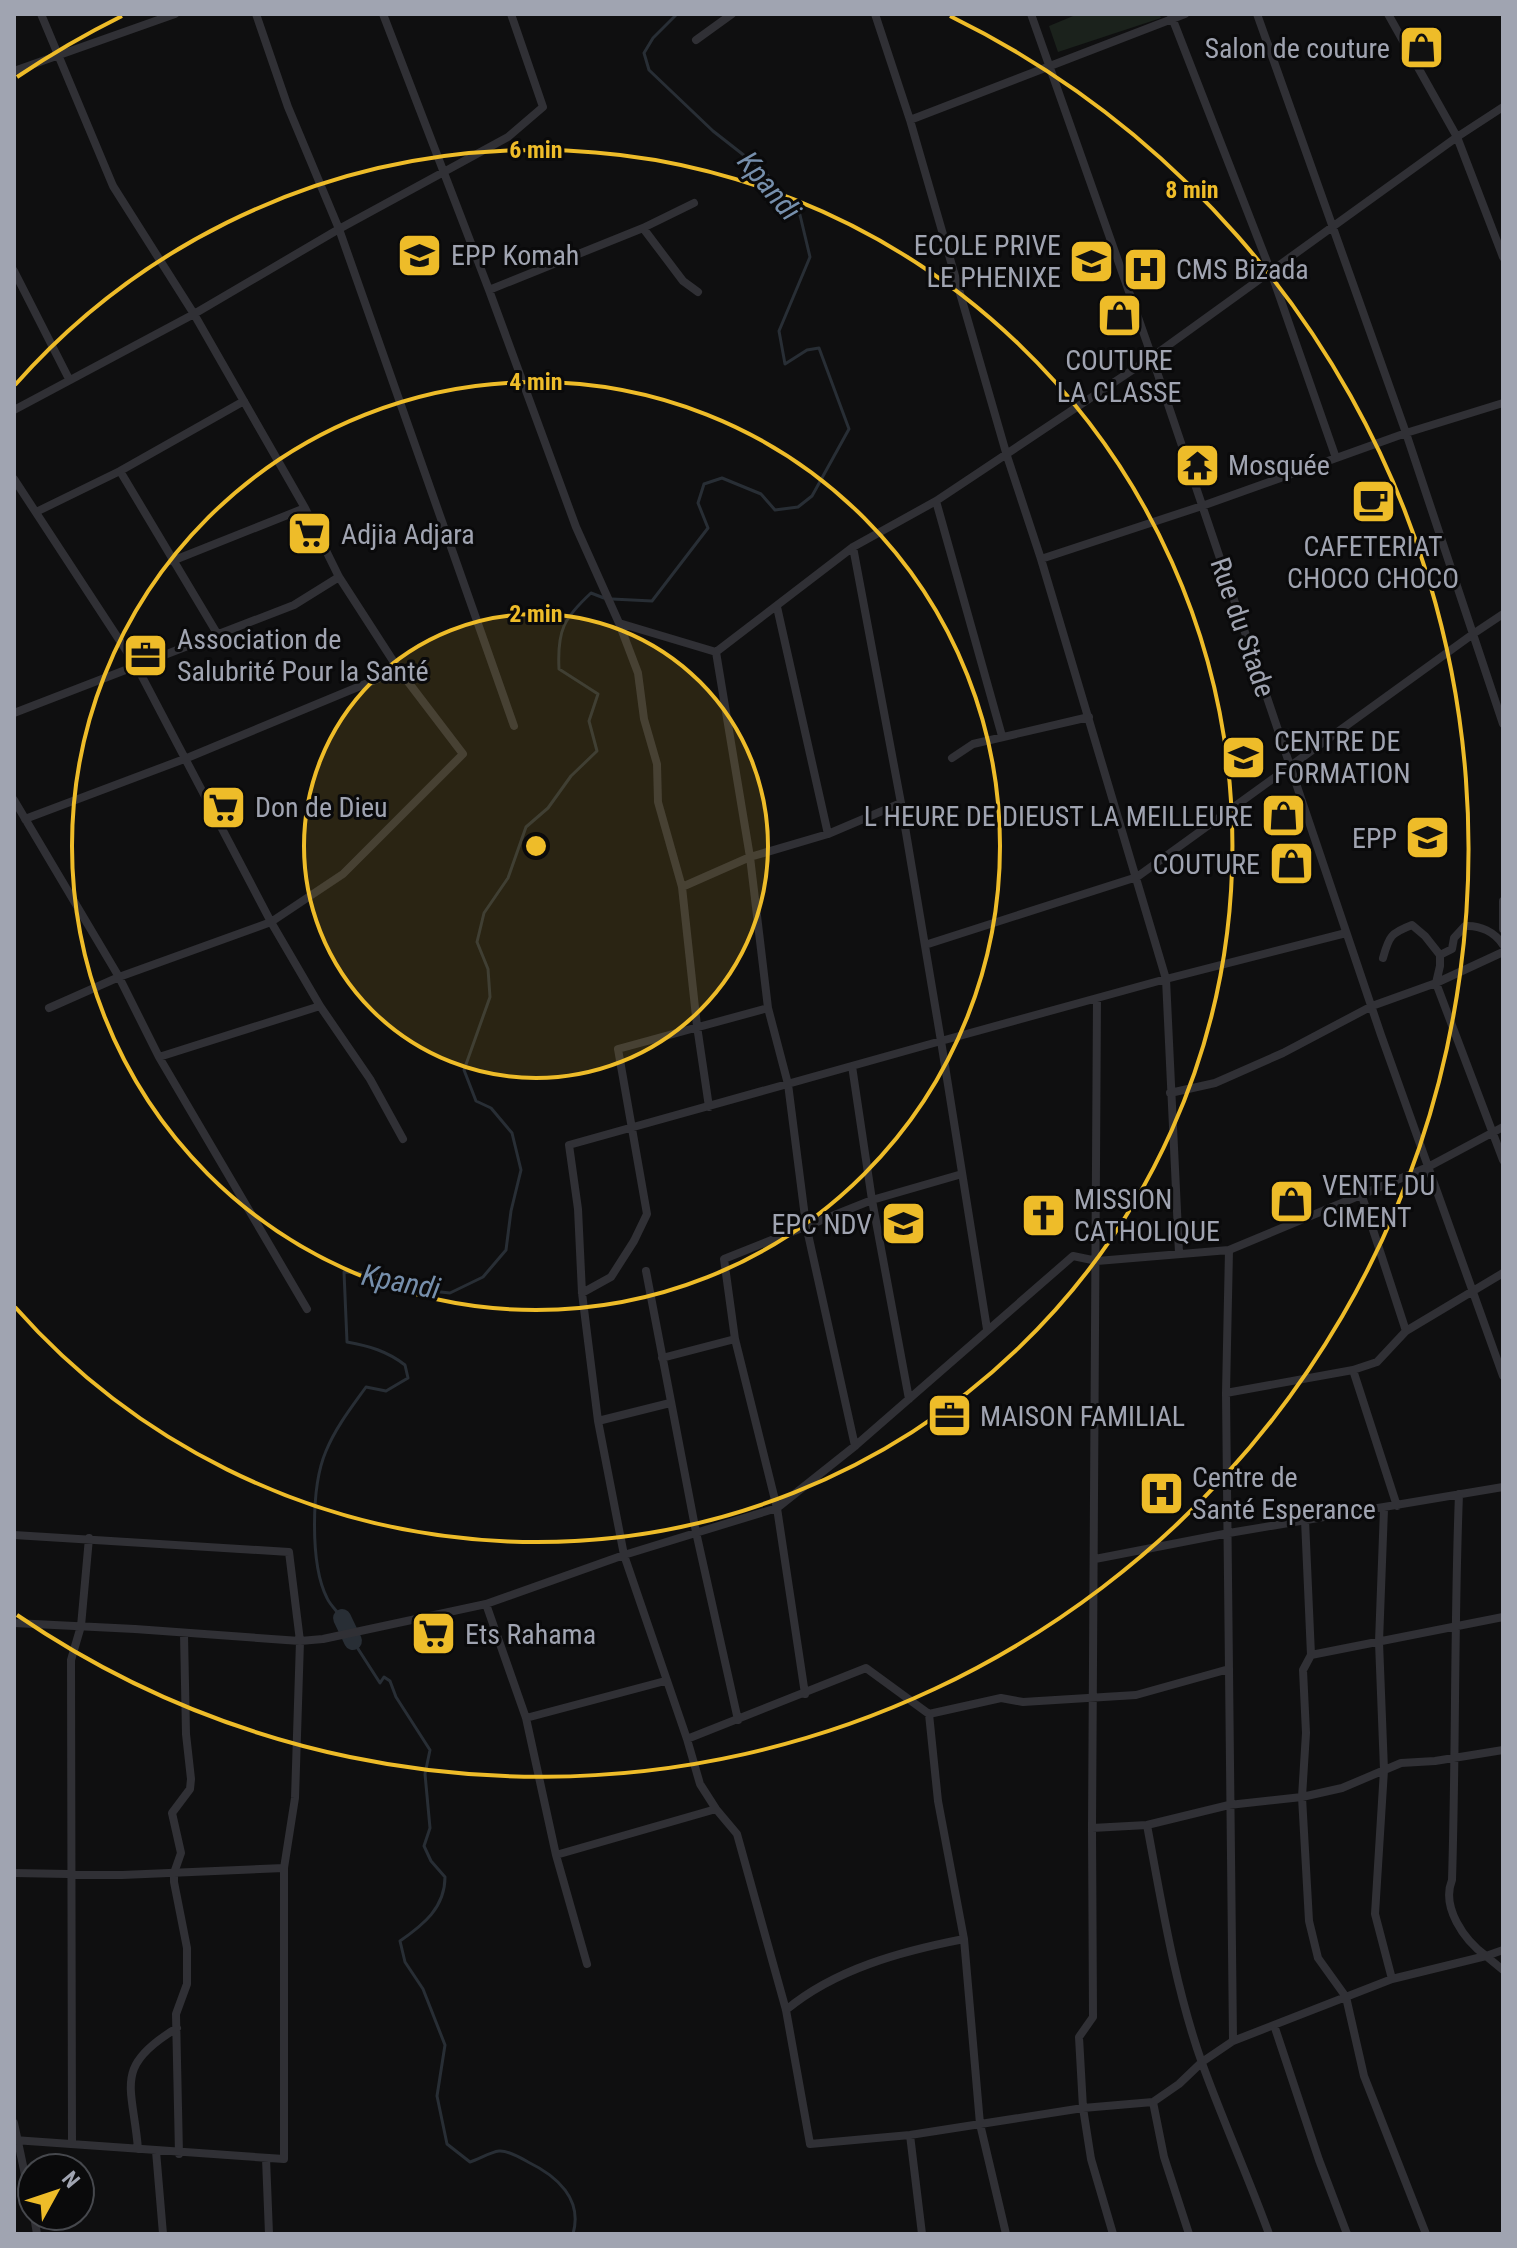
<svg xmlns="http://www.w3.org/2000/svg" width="1517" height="2248" font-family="'Roboto Condensed',sans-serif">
<rect width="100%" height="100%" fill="#0f0f10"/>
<path fill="#1b221c" d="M1078,14H1159L1161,18L1058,52L1049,26Z"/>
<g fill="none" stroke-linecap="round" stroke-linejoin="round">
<path stroke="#282e35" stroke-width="3" d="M612,599L652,601L708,528L698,503L704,484L722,478L761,494L775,510L798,507L812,496L849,429L819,348L807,350L785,364L779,331L810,257L800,215L764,171L713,131L649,70L644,53L653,38L677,14
M342,1618C338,1612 330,1605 327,1598C310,1564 311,1486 326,1451C336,1427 351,1408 366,1387L386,1391L408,1378L405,1365C387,1351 369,1346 347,1342L344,1272L383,1274L413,1289L450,1293L483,1277L506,1250L511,1211L521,1170L512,1133L491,1108L476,1101L464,1070L490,997L488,969L477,942L484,913L508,878L526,827L548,808L571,776L597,751L589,721L598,694L559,669C557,630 564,618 591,593L604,598
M353,1641L380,1683L384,1677L390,1681L396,1697L430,1750L425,1774L430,1828L424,1846L431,1861L445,1877C445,1908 423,1925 400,1941L405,1962L423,1989L445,2045L437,2096L447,2144L470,2162C478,2160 490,2152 499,2151C508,2150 521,2158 528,2162C557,2176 583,2199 573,2234"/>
<path stroke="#282e35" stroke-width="18" d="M342,1618L353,1641"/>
<path stroke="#303035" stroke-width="8" d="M41,14L113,186L194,314L339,229L508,137L543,107L511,14
M256,14L288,107L339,229L514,726
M383,14L489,290L576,527L619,623L716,652
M875,14L910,120
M1031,14L1152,357L1381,1035L1503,1376
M1257,14L1406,433L1503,724
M1388,14L1457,137L1503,257
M1171,15L1271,272L1336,458
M696,40L732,14
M14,71L175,14
M643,228L683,281L698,292
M14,271L69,379
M489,290L643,228L694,203
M14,410L194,314L305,508L339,577L399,670L463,754L343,874L271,922L119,977L49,1008
M120,471L218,635
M14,479L137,667L271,922L320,1006L370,1079L403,1139
M936,501L1002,736
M36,512L120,471L244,401
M853,547L901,803L941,1041L1166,979L1346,933
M1041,559L1202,506L1406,433L1503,403
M172,561L305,508
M777,607L828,834
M619,623L638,673L644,719L657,764L658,802L682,887L697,1026L709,1107
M716,652L853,547L936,501L1152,357L1457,137L1503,107
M716,652L750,857L768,1008L788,1084L806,1225L855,1446
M14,713L294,605L339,577
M952,758L973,744L1089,717
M14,800L119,977L159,1057L307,1309
M25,819L187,758L399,670
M682,887L750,857L828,834L901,803
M1503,901V929
M925,945L1137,877L1473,634L1503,614
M1503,945C1495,932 1480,925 1465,926L1454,938L1452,949L1440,955V966L1436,983L1503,1160
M1383,958C1389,936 1391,933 1412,925L1425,936L1440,955
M159,1057L320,1006
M852,1066L872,1200L909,1399
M1170,1093L1215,1083L1283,1053L1372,1006L1436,983L1503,952
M1362,1196L1406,1331
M1229,1250L1226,1393L1233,2041
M1179,1253L1166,979L1041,559L1007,456L910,120L1185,14
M646,1271L696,1532L738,1720
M582,1293L611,1277L634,1241L647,1214L618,1049L768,1008
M987,1329L941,1041L569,1145L578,1209L582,1293L598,1421L624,1555L687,1739L866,1668L929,1714L1001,1698L1023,1702L1136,1695L1229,1669
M662,1358L735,1339
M1353,1370L1397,1506
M1226,1393L1353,1370L1377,1362L1406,1331L1503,1273
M598,1421L670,1403
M1384,1509L1379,1642L1384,1770L1375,1914L1392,1979
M1305,1520L1311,1655L1303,1670L1306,1733L1302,1797L1309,1921L1318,1958L1346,1997L1364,2076L1426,2234
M14,1535L289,1552L300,1641L295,1798L284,1868L122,1875L14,1873
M1095,1559L1229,1533L1503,1487
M486,1604L526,1718L556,1855L587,1964
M14,1623L135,1629L300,1641L323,1639L486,1604L624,1555L777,1508L735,1339L724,1259L872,1200L962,1174
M1311,1655L1503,1617
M805,1694L777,1508L855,1446L1073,1256L1097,1261L1229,1250L1428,1167L1503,1127
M929,1714L938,1801L964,1939L980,2124L1006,2234
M526,1718L665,1681
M687,1739L700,1784L716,1809L737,1834L786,2010L810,2144L910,2135L1083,2108L1153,2102L1179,2084L1202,2062L1233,2041L1392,1979L1486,1956C1464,1940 1441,1907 1452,1880C1456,1751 1454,1623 1459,1494
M1147,1825C1162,1905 1175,1987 1202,2063C1223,2121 1248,2176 1269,2234
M1092,1828L1097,999
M556,1855L716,1809
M1486,1956L1503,1970
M1486,1956L1503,1950
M786,2010C835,1969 902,1951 964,1939
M1274,2025L1319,2160L1347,2234
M1153,2102L1164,2157L1189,2234
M14,2123L32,2208
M910,2135L922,2234
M14,2140L284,2159V1868
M72,2143L71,1660L81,1626L89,1538
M138,2149C133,2086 112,2067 177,2028
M156,2151L163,2234
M179,2154L176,2014L187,1984V1948L174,1882V1873L181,1853L172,1813L190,1789L191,1779L186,1734L184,1634
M266,2158L269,2234
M34,2216L37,2234
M1113,2234L1091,2159L1083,2108L1079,2037L1093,2017L1092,1828L1147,1825L1229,1805L1302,1797L1342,1788L1401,1763L1435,1761L1503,1750"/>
</g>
<circle cx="536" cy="846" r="232" fill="#eebc29" fill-opacity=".12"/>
<g fill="none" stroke="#eebc29" stroke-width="4">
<circle cx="536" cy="846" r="232"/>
<circle cx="536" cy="846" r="464"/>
<path d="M15 385A696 696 0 1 1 15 1307"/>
<path d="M17 77A928 928 0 0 1 122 16M950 16A928 928 0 1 1 17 1615"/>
</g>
<defs>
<symbol id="shop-square" viewBox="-11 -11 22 22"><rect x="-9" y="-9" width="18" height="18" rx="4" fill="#eebc29" stroke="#0a0a0b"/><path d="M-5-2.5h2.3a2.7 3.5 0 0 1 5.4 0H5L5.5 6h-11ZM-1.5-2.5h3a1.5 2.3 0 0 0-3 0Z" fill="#111"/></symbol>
<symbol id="school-square" viewBox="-11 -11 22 22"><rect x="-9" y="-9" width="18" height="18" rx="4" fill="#eebc29" stroke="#0a0a0b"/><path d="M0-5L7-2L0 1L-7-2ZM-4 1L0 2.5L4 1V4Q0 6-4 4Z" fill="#111"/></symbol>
<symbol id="hospital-square" viewBox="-11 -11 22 22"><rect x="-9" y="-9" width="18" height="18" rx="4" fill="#eebc29" stroke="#0a0a0b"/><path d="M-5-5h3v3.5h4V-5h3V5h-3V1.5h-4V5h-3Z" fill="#111"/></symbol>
<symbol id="temple-square" viewBox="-11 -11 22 22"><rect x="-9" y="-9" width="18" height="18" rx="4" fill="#eebc29" stroke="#0a0a0b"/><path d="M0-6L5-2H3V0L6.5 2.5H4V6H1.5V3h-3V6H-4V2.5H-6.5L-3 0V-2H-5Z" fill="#111"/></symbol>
<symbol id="cafe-square" viewBox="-11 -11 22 22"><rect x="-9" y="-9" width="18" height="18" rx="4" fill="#eebc29" stroke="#0a0a0b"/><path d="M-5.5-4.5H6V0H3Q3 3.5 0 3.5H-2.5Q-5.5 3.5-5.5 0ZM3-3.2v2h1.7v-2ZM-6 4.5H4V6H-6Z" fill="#111"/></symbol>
<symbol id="supermarket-square" viewBox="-11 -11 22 22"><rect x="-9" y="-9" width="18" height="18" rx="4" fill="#eebc29" stroke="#0a0a0b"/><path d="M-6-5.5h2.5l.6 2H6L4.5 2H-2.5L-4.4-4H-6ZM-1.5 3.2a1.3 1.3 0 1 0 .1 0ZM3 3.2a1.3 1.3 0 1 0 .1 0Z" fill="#111"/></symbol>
<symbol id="office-square" viewBox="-11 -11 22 22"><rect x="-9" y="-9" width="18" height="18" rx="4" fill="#eebc29" stroke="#0a0a0b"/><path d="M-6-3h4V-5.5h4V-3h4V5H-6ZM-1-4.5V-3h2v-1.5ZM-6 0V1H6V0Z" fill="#111"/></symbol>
<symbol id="university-square" viewBox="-11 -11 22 22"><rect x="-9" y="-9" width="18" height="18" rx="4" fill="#eebc29" stroke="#0a0a0b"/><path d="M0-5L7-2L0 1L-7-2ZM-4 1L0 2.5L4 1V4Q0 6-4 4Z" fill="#111"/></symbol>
<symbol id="church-square" viewBox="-11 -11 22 22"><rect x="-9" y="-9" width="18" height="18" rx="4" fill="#eebc29" stroke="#0a0a0b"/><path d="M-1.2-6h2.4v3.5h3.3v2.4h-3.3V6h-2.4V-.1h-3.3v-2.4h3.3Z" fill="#111"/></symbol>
</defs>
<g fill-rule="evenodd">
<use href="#shop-square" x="1396" y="22" width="51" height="51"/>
<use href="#school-square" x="394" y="230" width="51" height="51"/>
<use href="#school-square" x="1066" y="236" width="51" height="51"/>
<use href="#hospital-square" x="1120" y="244" width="51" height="51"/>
<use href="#shop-square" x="1094" y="290" width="51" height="51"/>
<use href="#temple-square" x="1172" y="440" width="51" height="51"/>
<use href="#cafe-square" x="1348" y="476" width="51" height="51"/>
<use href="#supermarket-square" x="284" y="508" width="51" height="51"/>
<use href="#office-square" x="120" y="630" width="51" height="51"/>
<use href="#university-square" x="1218" y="732" width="51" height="51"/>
<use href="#supermarket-square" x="198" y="782" width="51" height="51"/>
<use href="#shop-square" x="1258" y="790" width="51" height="51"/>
<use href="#school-square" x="1402" y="812" width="51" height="51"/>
<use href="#shop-square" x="1266" y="838" width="51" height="51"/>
<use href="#shop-square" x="1266" y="1176" width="51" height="51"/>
<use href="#church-square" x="1018" y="1190" width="51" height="51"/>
<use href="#school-square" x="878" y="1198" width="51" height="51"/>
<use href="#office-square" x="924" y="1390" width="51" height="51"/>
<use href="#hospital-square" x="1136" y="1468" width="51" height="51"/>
<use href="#supermarket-square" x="408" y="1608" width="51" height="51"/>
</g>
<g text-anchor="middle" stroke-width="6" stroke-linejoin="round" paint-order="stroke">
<g font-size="28" fill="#a0a4b1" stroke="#0a0a0b" text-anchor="start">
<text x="1390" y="58" text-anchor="end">Salon de couture</text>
<text x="1061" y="255" text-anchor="end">ECOLE PRIVE<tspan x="1061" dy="32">LE PHENIXE</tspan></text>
<text x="451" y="265">EPP Komah</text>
<text x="1176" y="279">CMS Bizada</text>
<text x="1119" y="370" text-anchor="middle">COUTURE<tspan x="1119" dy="32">LA CLASSE</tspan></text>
<text x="1228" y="475">Mosquée</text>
<text x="341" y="544">Adjia Adjara</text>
<text x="1373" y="556" text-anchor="middle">CAFETERIAT<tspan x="1373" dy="32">CHOCO CHOCO</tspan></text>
<text x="177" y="649">Association de<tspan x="177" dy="32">Salubrité Pour la Santé</tspan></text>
<text x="1274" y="751">CENTRE DE<tspan x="1274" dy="32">FORMATION</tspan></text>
<text x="255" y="817">Don de Dieu</text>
<text x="1253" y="826" text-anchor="end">L HEURE DE DIEUST LA MEILLEURE</text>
<text x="1397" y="848" text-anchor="end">EPP</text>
<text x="1260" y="874" text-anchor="end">COUTURE</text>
<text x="1322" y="1195">VENTE DU<tspan x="1322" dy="32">CIMENT</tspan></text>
<text x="1074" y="1209">MISSION<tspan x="1074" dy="32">CATHOLIQUE</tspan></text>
<text x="872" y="1234" text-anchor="end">EPC NDV</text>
<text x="980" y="1426">MAISON FAMILIAL</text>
<text x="1192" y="1487">Centre de<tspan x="1192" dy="32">Santé Esperance</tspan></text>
<text x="465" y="1644">Ets Rahama</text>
</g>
<g font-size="28" fill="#a0a4b1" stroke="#0a0a0b">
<text transform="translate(1243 627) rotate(71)" y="10">Rue du Stade</text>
</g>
<g font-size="30" font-style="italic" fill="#768fac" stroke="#0a0a0b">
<text transform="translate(769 186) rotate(50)" y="10">Kpandi</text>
<text transform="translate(401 1282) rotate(11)" y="10">Kpandi</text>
</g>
</g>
<circle cx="536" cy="846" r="12" fill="#eebc29" stroke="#0a0a0b" stroke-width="4"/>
<g font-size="24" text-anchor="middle" font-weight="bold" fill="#eebc29" stroke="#0a0a0b" stroke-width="6" stroke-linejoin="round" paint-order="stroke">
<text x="536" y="158">6 min</text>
<text x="1192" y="198">8 min</text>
<text x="536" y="390">4 min</text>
<text x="536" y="622">2 min</text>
</g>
<rect width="1517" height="2248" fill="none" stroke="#a0a4b1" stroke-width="32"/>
<g transform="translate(56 2192) rotate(50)"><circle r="38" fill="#0a0a0b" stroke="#46484d" stroke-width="2"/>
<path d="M0-6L14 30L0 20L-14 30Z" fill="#eebc29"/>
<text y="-12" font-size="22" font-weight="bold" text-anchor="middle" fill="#a0a4b1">N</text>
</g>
</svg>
